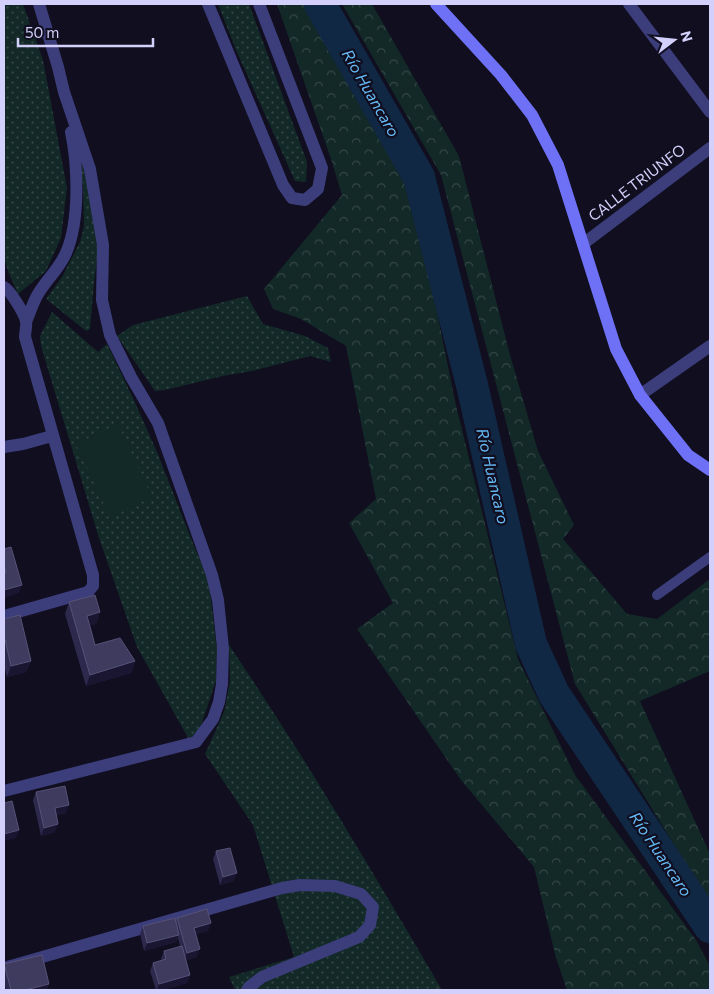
<svg xmlns="http://www.w3.org/2000/svg" width="714" height="994" font-family="Commissioner,sans-serif">
<defs>
<pattern id="grass-dots" width="8" height="8" patternUnits="userSpaceOnUse" patternTransform="scale(1.25)"><rect width="8" height="8" fill="#122927"/><path d="M2 2h.1M6 6h.1" fill="none" stroke="#344747" stroke-width="1.8" stroke-linecap="round"/></pattern>
<pattern id="forest-crowns" width="20" height="18" patternUnits="userSpaceOnUse" patternTransform="scale(1.25)"><rect width="20" height="18" fill="#122927"/><path d="M2 6a3 3 0 1 1 6 0M12 15a3 3 0 1 1 6 0" fill="none" stroke="#344747"/></pattern>
</defs>
<rect width="100%" height="100%" fill="#100e1f"/>
<path fill="url(#grass-dots)" d="M4,4H23L43,60L67,188L61,238L46,271L18,294C13,281 6,270 4,256Z
M218,4H249L307,162L306,182L295,181L236,50Z
M80,142L99,245L94,283L90,329L86,331L46,299L62,277L80,242L84,226L83,186L78,148Z
M247,296L263,324L305,336L328,348L331,362L310,356L252,371L223,376L165,390L155,391L117,336L133,325Z
M52,312L98,352L107,344L133,398L157,452L194,546L208,576L217,649L216,681L198,734L191,743L137,647L99,538L41,346L40,336Z
M229,645C305,757 374,874 442,990H235L229,977L294,957L253,825L205,754L224,712L230,681Z"/>
<path fill="url(#forest-crowns)" d="M277,4H311L402,170L417,213L455,401L518,659L575,775L696,940L710,966V990H567L556,958L534,867L461,780L357,629L393,603L349,523L376,499L346,346L301,319L273,309L264,289L342,195L331,159Z
M342,4H372L459,156L510,355L538,451L574,525L563,539L627,614L657,619L710,579V671L640,701L710,854V903L575,684L441,175Z"/>
<path fill="#122927" d="M118,424L152,497L110,517L76,444Z"/>
<g fill="none" stroke-linecap="round" stroke-linejoin="round">
<path stroke="#112845" stroke-width="32" d="M320,4L419,177L472,385L531,644L554,694L710,927"/>
<path stroke="#3c3d7b" stroke-width="10" d="M657,595L710,557"/>
<path stroke="#3c3d7b" stroke-width="12" d="M208,4L283,185L292,198L305,200L318,189L322,168L259,4
M629,4L710,112
M583,244L710,148
M4,287C10,290 24,313 26,321C27,325 25,332 25,337L93,575V586L88,592L4,616
M26,322C30,313 33,302 38,294C47,279 59,269 66,253C80,221 78,166 71,132
M640,395L710,346
M4,447L23,444L52,436
M4,791L196,742L213,719L219,702L222,684L223,648L218,600L212,575L158,423L131,377L110,335L102,300L103,245L90,169L64,92L58,67L39,4
M4,968L282,888L300,885L335,886L361,894L373,907L370,925L359,937L262,977L249,987L247,990"/>
<path stroke="#6e71f5" stroke-width="12" d="M436,4L501,75L532,115L558,165L616,349L640,395L688,455L710,470"/>
</g>
<path fill="#2d294c" d="M69,602L100,612L96,624L90,625L95,645L135,661L131,673L86,686L65,614Z
M4,619L31,661L26,672L7,677L4,665Z
M36,792L66,813L56,815L55,832L41,836L33,800Z
M216,851L234,881L220,885L213,859Z
M177,918L208,931L196,934L197,957L186,960L190,975L187,983L162,990H156L150,971L153,963L162,960L161,959L164,951L180,946L178,938L176,942L144,951L140,934L143,926L176,922Z
M4,964L47,990H6L4,982Z"/>
<path fill="#1a1632" d="M22,585L19,593L4,598V590Z
M100,612L96,624L83,627L87,616Z
M31,661L26,672L7,677L11,666Z
M135,661L131,673L86,686L90,675Z
M69,805L66,813L52,816L55,808Z
M58,824L55,832L41,836L44,828Z
M19,830L16,838L4,841V834Z
M237,873L234,881L220,885L223,877Z
M211,923L208,931L191,936L194,928Z
M179,935L176,942L144,951L147,943Z
M200,949L197,957L184,961L187,953Z
M190,975L187,983L162,990H157L159,984Z
M49,984L47,990H25Z"/>
<path fill="#3f3b5f" stroke="#565278" d="M11,547L22,585L4,590V574L6,573L4,565V549Z
M95,595L100,612L87,616L95,645L120,638L135,661L90,675L69,602Z
M20,615L31,661L11,666L5,639L4,640V619Z
M65,786L69,805L55,808L58,824L44,828L36,792Z
M12,801L19,830L4,834V803Z
M230,848L237,873L223,877L216,851Z
M207,909L211,923L194,928L200,949L187,953L177,918Z
M175,918L179,935L147,943L143,926Z
M182,946L190,975L159,984L153,963L166,959L164,951Z
M42,955L49,984L25,990H11L4,964Z"/>
<g text-anchor="middle" stroke-width="4.5" stroke-linejoin="round" paint-order="stroke">
<g font-size="15" fill="#d3d0fc" stroke="#100e1f">
<text transform="translate(637 183) rotate(-37)" y="5">CALLE TRIUNFO</text>
</g>
<g font-size="16" font-style="italic" fill="#65b9f4" stroke="#100e1f">
<text transform="translate(371 93) rotate(60)" y="6">Río Huancaro</text>
<text transform="translate(493 476) rotate(77)" y="6">Río Huancaro</text>
<text transform="translate(661 854) rotate(56)" y="6">Río Huancaro</text>
</g>
</g>
<rect width="714" height="994" fill="none" stroke="#d3d0fc" stroke-width="10"/>
<g transform="translate(674 40) rotate(74)" stroke="#100e1f" stroke-width="4" paint-order="stroke">
<path d="M0-4L9 19L0 12L-9 19Z" fill="#d3d0fc"/>
<text y="-8" font-size="14" font-weight="bold" text-anchor="middle" fill="#d3d0fc">N</text>
</g>
<path d="M18 38v8h135v-8" fill="none" stroke="#d3d0fc" stroke-width="2.5"/>
<text x="25" y="38" font-size="15" fill="#d3d0fc" stroke="#100e1f" stroke-width="4" paint-order="stroke">50 m</text>
</svg>
